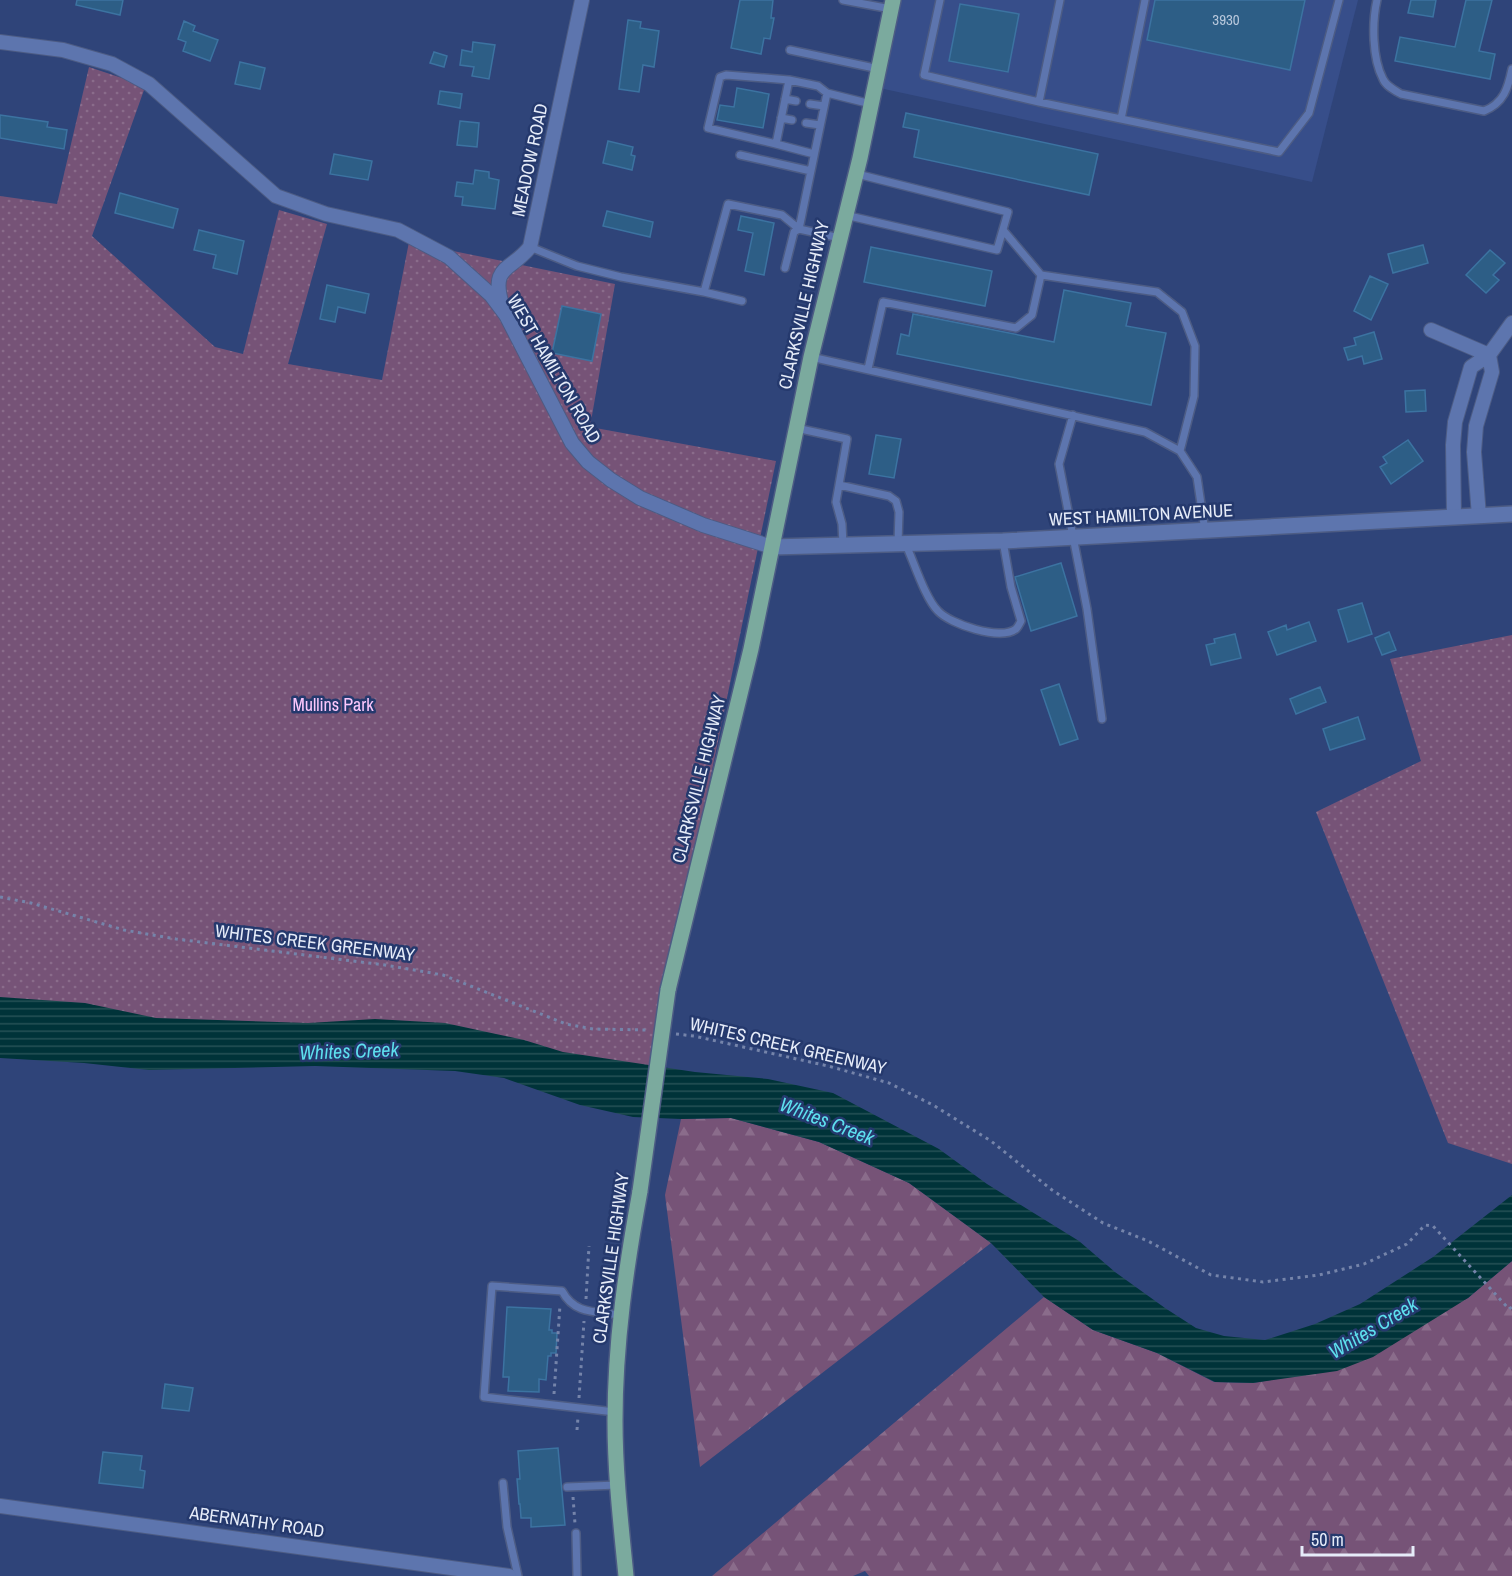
<svg xmlns="http://www.w3.org/2000/svg" width="1512" height="1576" font-family="'Archivo Narrow',sans-serif">
<defs>
<pattern id="grass-dots" width="8" height="8" patternUnits="userSpaceOnUse" patternTransform="scale(1.5)"><rect width="8" height="8" fill="#765377"/><path d="M2 2h.1M6 6h.1" fill="none" stroke="#8a6c8b" stroke-width="1.8" stroke-linecap="round"/></pattern>
<pattern id="forest-firs" width="22" height="20" patternUnits="userSpaceOnUse" patternTransform="scale(1.5)"><rect width="22" height="20" fill="#765377"/><path d="M5 1l3.5 6h-7zM16 11l3.5 6h-7z" fill="#8a6c8b"/></pattern>
<pattern id="water-rules" width="6" height="5" patternUnits="userSpaceOnUse" patternTransform="scale(1.5)"><rect width="6" height="5" fill="#003339"/><path d="M0 2.5h6" fill="none" stroke="#255156"/></pattern>
</defs>
<rect width="100%" height="100%" fill="#2f4479"/>
<path fill="#374e8a" d="M893,0H1358L1312,182L875,87Z"/>
<path fill="url(#grass-dots)" d="M89,67L125,79L144,90L92,236L215,347L243,354L279,210L327,224L288,364L382,380L409,242L615,284L590,427L776,461L649,1075L0,1013V196L57,204Z
M1512,635V1164L1448,1143L1316,812L1421,761L1390,659Z"/>
<path fill="url(#forest-firs)" d="M731,1118L819,1142L909,1183L991,1243L700,1467L665,1195L681,1119Z
M1512,1261V1576H869L865,1571L853,1576H712L1044,1297L1093,1330L1157,1353L1214,1382L1253,1383L1289,1377L1468,1298Z"/>
<path fill="url(#water-rules)" d="M0,997L85,1003L156,1018L308,1023L375,1019L445,1023L524,1040L563,1052L695,1072L768,1079L833,1093L939,1149L987,1184L1079,1241L1115,1272L1165,1308L1196,1328L1224,1336L1265,1340L1315,1324L1360,1304L1433,1257L1512,1195V1261L1468,1298L1373,1357L1337,1371L1253,1383L1215,1382L1157,1353L1093,1330L1044,1297L991,1243L909,1183L819,1142L731,1118L681,1119L633,1117L580,1105L504,1078L455,1071L315,1066L149,1070L84,1063L0,1058Z"/>
<path fill="#2d5e86" stroke="#3c73a1" stroke-width="1.5" d="M77,0H123L120,15L76,5Z
M740,0H773L771,18H774L770,39L764,38L761,54L731,48Z
M1155,0H1305L1290,70L1147,40Z
M1411,0H1436L1433,17L1408,13Z
M1466,0H1492L1479,51L1495,54L1490,79L1395,61L1400,37L1455,47Z
M960,4L1019,14L1008,72L949,61Z
M628,20L641,22L640,28L659,31L654,67L643,65L639,92L619,89Z
M184,21L195,26L193,31L218,40L210,61L183,51L186,42L178,39Z
M473,42L495,45L489,79L472,76L474,67L460,65L462,50L472,52Z
M434,52L447,56L444,67L430,63Z
M240,62L265,68L260,89L235,84Z
M737,88L769,94L763,128L717,120L720,105L734,107Z
M440,91L462,94L460,108L438,104Z
M906,113L1098,154L1089,195L914,157L919,130L903,127Z
M0,115L48,122L47,127L67,130L64,149L0,138Z
M460,121L479,123L477,147L457,145Z
M608,141L633,147L631,155L635,156L632,170L603,163Z
M334,154L372,161L368,180L330,174Z
M475,170L489,172V178L499,180L495,209L462,205L463,197L455,196L457,182L473,184Z
M120,193L178,209L173,228L115,213Z
M607,211L653,222L650,237L603,226Z
M741,216L774,223L764,275L745,271L753,233L738,230Z
M199,230L244,241L237,274L213,268L216,255L194,250Z
M1423,245L1428,263L1393,273L1388,254Z
M871,247L992,271L985,306L864,282Z
M1490,250L1505,263L1493,275L1499,280L1486,293L1466,275Z
M1370,276L1388,284L1371,320L1354,311Z
M327,285L369,294L365,313L338,307L335,322L320,319Z
M1064,290L1131,303L1126,326L1166,333L1151,405L897,354L901,334L909,336L913,314L1054,342Z
M562,306L601,314L592,361L552,353Z
M1374,332L1382,359L1364,364L1362,356L1348,360L1344,348L1356,345L1354,338Z
M1425,390L1426,411L1406,412L1405,391Z
M876,435L901,439L894,478L869,474Z
M1408,440L1423,461L1391,484L1380,467L1387,463L1383,457Z
M1061,563L1077,616L1031,631L1015,577Z
M1362,603L1372,634L1348,642L1338,610Z
M1309,622L1316,641L1277,655L1268,632L1286,625L1287,630Z
M1389,632L1396,650L1382,655L1375,638Z
M1235,634L1241,658L1211,665L1206,645L1215,643L1214,639Z
M1059,684L1078,739L1060,745L1041,690Z
M1320,687L1326,702L1296,714L1290,699Z
M1358,717L1365,739L1330,750L1323,729Z
M507,1307L551,1309L549,1330H552V1333H557L556,1353H551V1356H548L546,1380L539,1379V1392L508,1391L509,1377H503Z
M165,1384L193,1388L189,1411L162,1408Z
M558,1448L565,1525L531,1527V1518H521L520,1504H519L517,1479H520L518,1451Z
M103,1452L142,1456L140,1470L145,1471L143,1488L99,1483Z"/>
<g fill="none" stroke-linecap="round" stroke-linejoin="round">
<defs>
<path id="lane" d="M843,0L891,9
M940,0L924,75L1039,102L1121,119L1145,0
M1377,0C1372,22 1372,58 1383,79C1386,86 1394,90 1401,94L1484,111C1504,103 1508,88 1512,69
M790,50L879,69
M785,99L796,101
M1039,102L1060,0
M810,104L824,106
M781,118L792,120
M1121,119L1279,152L1309,113L1339,0
M806,123L820,125
M776,144L708,128L720,77L726,75L789,80
M814,154L776,144L789,80L818,86L827,93
M740,155L811,171
M845,215L997,250L1008,212L857,174
M840,238L799,229L827,93L871,104
M530,247L577,266L621,277L704,292
M1041,275L1157,292L1182,312L1195,346L1194,396L1180,451
M742,301L704,292L728,204L782,215L799,229L794,232L785,268
M811,357L1145,432L1180,451L1197,477L1205,531
M868,369L883,302L1016,328L1032,315L1041,275L1003,230
M1073,415L1059,464L1087,609L1102,719
M796,428L847,439L836,502L842,524L843,545
M839,485L889,496L896,501L899,512L898,543
M906,545C914,562 925,598 938,611C950,624 1000,641 1016,629C1017,628 1020,623 1021,621L1011,587L1003,541
M615,1412L484,1397L492,1286L562,1291C575,1315 596,1311 620,1315
M503,1483L507,1527L518,1576
M567,1487L617,1485
M576,1533L577,1576"/>
<path id="street" d="M0,42L63,50L112,64L149,84L276,196L326,214L398,230L449,257L491,295L506,315L572,443L588,462L611,480L640,498L703,525L772,547
M502,305C490,265 511,271 530,247L582,0
M1431,330L1489,355
M1479,516L1474,452L1476,426L1492,372L1489,355
M1454,517L1453,445L1455,422L1471,367L1489,355L1512,323
M0,1506L509,1576"/>
<path id="secondary" d="M772,547L1003,541L1512,514"/>
<path id="primary" d="M668,990L751,649L811,357L860,158L893,0
M626,1576C621,1525 615,1473 615,1421C615,1343 626,1267 640,1191"/>
</defs>
<use href="#lane" stroke="#4d5c84" stroke-width="10"/>
<use href="#street" stroke="#4d5c84" stroke-width="16"/>
<use href="#secondary" stroke="#4d5c84" stroke-width="18"/>
<use href="#primary" stroke="#4d5c84" stroke-width="18"/>
<path stroke="#7584aa" stroke-width="3" stroke-dasharray="3 4.5" stroke-linecap="butt" d="M0,897L31,903L124,930L176,939L385,965L443,975L566,1024L593,1029L649,1030
M676,1034L694,1036L828,1066L889,1083L933,1105L991,1141L1052,1190L1103,1223L1148,1241L1211,1275L1263,1282L1319,1275L1364,1264L1407,1244L1425,1225L1433,1226L1509,1309L1512,1307
M586,1299L589,1246
M554,1394L560,1305
M579,1398L584,1321
M577,1430L578,1417
M573,1497L575,1524"/>
<use href="#lane" stroke="#5d75ae" stroke-width="7"/>
<use href="#street" stroke="#5d75ae" stroke-width="14"/>
<use href="#secondary" stroke="#5d75ae" stroke-width="15"/>
<use href="#primary" stroke="#7baa9e" stroke-width="15"/>
<defs>
<path id="primary-bridge" d="M640,1191L668,990"/>
</defs>
<use href="#primary-bridge" stroke="#4d5c84" stroke-width="18" stroke-linecap="butt"/>
<use href="#primary-bridge" stroke="#7baa9e" stroke-width="15"/>
</g>
<g text-anchor="middle" stroke-width="5" stroke-linejoin="round" paint-order="stroke">
<g font-size="15" fill="#b8c8dc">
<text x="1226" y="25">3930</text>
</g>
<g font-size="18" fill="#e6ecf9" stroke="#25396d">
<text transform="translate(530 160) rotate(-78)" y="6">MEADOW ROAD</text>
<text transform="translate(804 305) rotate(-77)" y="6">CLARKSVILLE HIGHWAY</text>
<text transform="translate(554 369) rotate(60)" y="6">WEST HAMILTON ROAD</text>
<text transform="translate(1141 515) rotate(-3)" y="6">WEST HAMILTON AVENUE</text>
<text transform="translate(699 779) rotate(-76)" y="6">CLARKSVILLE HIGHWAY</text>
<text transform="translate(315 943) rotate(7)" y="6">WHITES CREEK GREENWAY</text>
<text transform="translate(788 1046) rotate(13)" y="6">WHITES CREEK GREENWAY</text>
<text transform="translate(611 1258) rotate(-82)" y="6">CLARKSVILLE HIGHWAY</text>
<text transform="translate(257 1522) rotate(8)" y="6">ABERNATHY ROAD</text>
</g>
<g font-size="18" fill="#fcc7fc" stroke="#25396d">
<text x="333" y="711">Mullins Park</text>
</g>
<g font-size="20" font-style="italic" fill="#5ddfee" stroke="#25396d">
<text transform="translate(349 1051) rotate(-2)" y="7">Whites Creek</text>
<text transform="translate(827 1121) rotate(21)" y="7">Whites Creek</text>
<text transform="translate(1373 1328) rotate(-31)" y="7">Whites Creek</text>
</g>
</g>
<path d="M1302 1546v9h111v-9" fill="none" stroke="#e6ecf9" stroke-width="3"/>
<text x="1311" y="1546" font-size="18" fill="#e6ecf9" stroke="#25396d" stroke-width="4.5" paint-order="stroke">50 m</text>
</svg>
